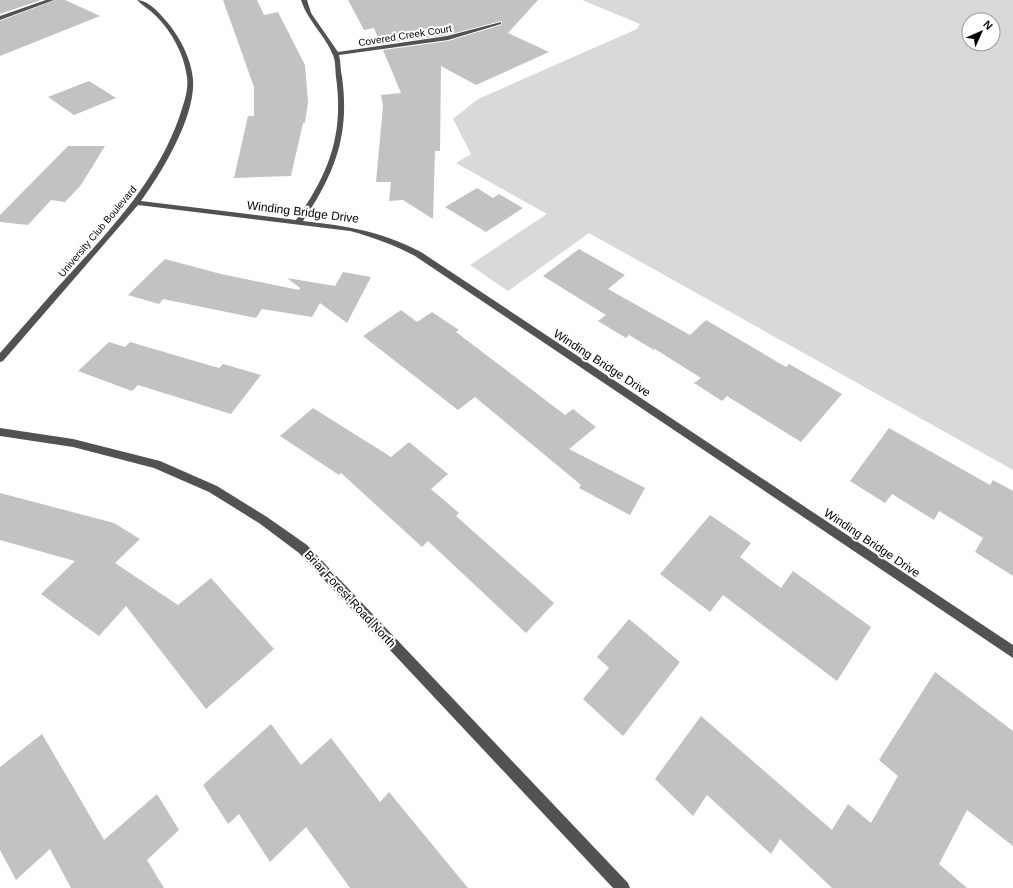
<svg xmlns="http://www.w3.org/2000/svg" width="1013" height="888" font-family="Helvetica,sans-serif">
<rect width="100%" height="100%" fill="#fff"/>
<path fill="#d9d9d9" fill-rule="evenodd" d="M582,0H1013V470L589,233L508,291L470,265L547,214L456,163L471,154L453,119L478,99L637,29L640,24ZM969,20H993V44H969Z"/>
<path fill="#c2c2c2" d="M0,0H41L0,14Z
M55,0H65L100,16L0,56V21Z
M223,0H257L264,15L278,12L305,65L308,102L305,123H303L291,176L234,178L248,116H254V87Z
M348,0H538L508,33L549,52L476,85L441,66L440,151H435L433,219L403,200L389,201L391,182H376L383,106L381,95L401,93L383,50L448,41L501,25L502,22L501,21L447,35L381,44L374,28L364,30Z
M89,81L116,98L74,115L48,97Z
M68,146H105L81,185L65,202L51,200L28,225L0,222V215Z
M477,188L493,198L499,194L523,208L486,232L445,207Z
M579,249L625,275L608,289L690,335L706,320L786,367L789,364L842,394L801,442L727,396L722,401L694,383L701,378L655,349L654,350L629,335L626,338L598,321L606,315L543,276Z
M165,259L221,274L299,290L300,288L287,278L335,286L343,272L371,277L347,323L320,303L312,317L262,309L256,318L163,299L159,304L128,295Z
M401,310L417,322L432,312L459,330L456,332L565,415L573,409L596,427L569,449L645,488L630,515L579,488L581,485L475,397L458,410L363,336Z
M109,342L125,347L130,342L219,368L223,364L261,375L231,414L138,385L132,391L78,371Z
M313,408L391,457L409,442L448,474L431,489L459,513L456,516L554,603L526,633L428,541L422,547L341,473L339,475L280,436Z
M889,428L990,485L993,480L1013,491V576L975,552L983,538L939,511L934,520L892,494L885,503L850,481Z
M0,493L114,523L140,539L115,563L178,605L211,578L274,649L206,709L126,606L99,636L41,594L75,561L0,540Z
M710,515L751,543L740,557L781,588L793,571L871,627L837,681L723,595L710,612L660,574Z
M629,619L680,662L623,736L583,699L609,668L597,657Z
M935,672L1013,731V846L967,810L939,864L967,888H832L780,839L771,854L707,795L693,816L655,779L701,716L832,830L848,804L871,823L898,776L879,760Z
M271,724L301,765L331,738L380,802L389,792L468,888H350L306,827L270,862L239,814L228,824L203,785Z
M42,734L104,840L157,794L179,830L147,860L164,888H71L50,849L16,880L0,850V767Z"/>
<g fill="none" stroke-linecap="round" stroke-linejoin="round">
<path fill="#525252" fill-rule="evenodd" d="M46,0H54L0,20V16Z
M137,0C149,0 161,15 168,23C181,39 191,59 193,79C196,116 162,172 141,201L296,220C329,173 344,135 336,77C335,69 336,60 332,53C324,34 307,20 301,0H307L311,13L338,52L447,36L501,22V24L448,40L339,55C341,62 340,69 342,77C350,135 335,173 303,221C348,226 380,231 421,252L1013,645V658L415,256C394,245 373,237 350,231L138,205L3,361L0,362V353C22,328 44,302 66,278C111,229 156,182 179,118C183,105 189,91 187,77C184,54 172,32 156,16C150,10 143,6 137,0Z
M0,428L73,439L160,461L217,486L267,517L307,545L628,883L630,888H613L299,553L259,523L209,492L154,468L73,447L0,436Z"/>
</g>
<g text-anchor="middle" stroke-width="4" stroke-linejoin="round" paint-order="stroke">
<g font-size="10" fill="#000" stroke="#fff">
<text transform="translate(405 35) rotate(-9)" y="4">Covered Creek Court</text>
<text transform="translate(97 231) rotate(-50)" y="4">University Club Boulevard</text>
</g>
<g font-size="12" fill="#000" stroke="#fff">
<text transform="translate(303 212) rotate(7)" y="4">Winding Bridge Drive</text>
<text transform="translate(602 363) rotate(33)" y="4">Winding Bridge Drive</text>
<text transform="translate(872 543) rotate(34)" y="4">Winding Bridge Drive</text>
<text transform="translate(350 599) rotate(47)" y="4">Briar Forest Road North</text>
</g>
</g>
<g transform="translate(981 32) rotate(45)"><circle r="19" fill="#ffffff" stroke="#999999"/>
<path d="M0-3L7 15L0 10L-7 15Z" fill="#000000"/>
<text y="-6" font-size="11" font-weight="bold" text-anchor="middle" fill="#000000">N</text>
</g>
</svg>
